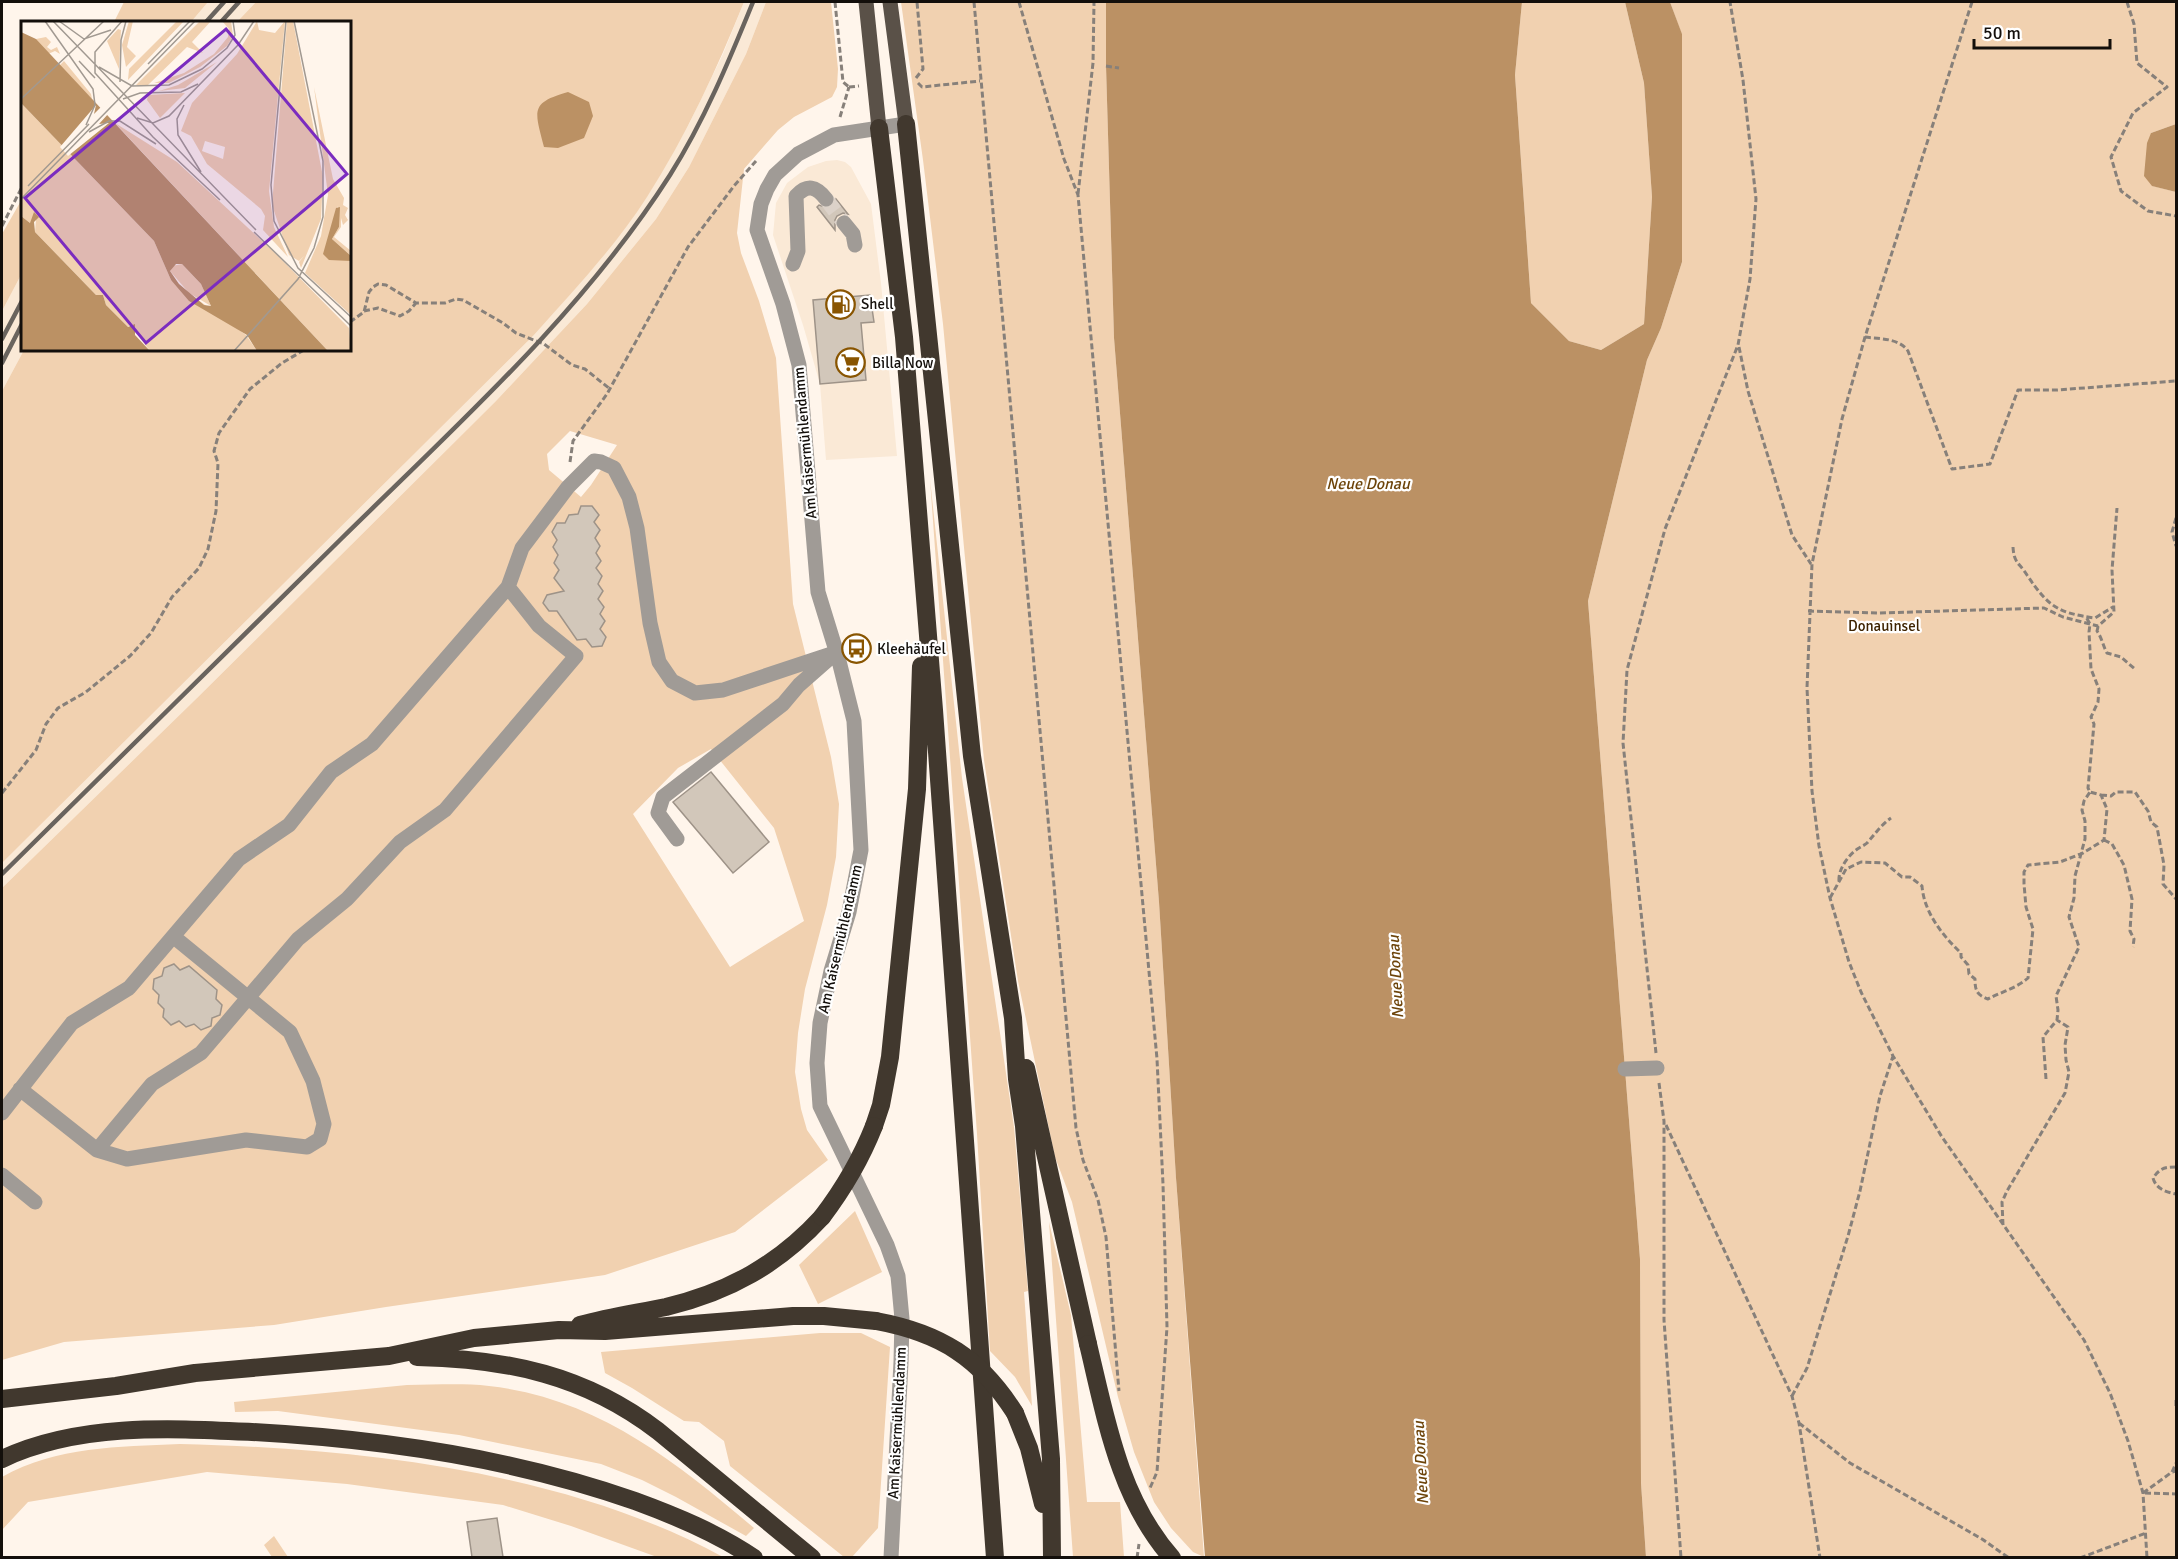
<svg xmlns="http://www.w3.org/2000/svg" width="2178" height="1559" font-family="Signika,sans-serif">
<rect width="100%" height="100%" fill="#fff5eb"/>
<path fill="#fae9d6" d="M208,2H256L237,22H191Z
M744,2H766L746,54L689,167L656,219L587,304L495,402L197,698L2,888V863L534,335L600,260L646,198L689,124L723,54Z
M837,160L845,162L851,167L871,204L881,283L897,456L826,460L820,384L803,325L773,235L776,203L787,183L808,167L826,161Z
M22,273L24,350L2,391V311Z"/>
<path fill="#f1d1b0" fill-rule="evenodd" d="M124,2H208L191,22H114Z
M256,2H744C717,69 686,136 647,197C615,247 573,291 534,335L2,863V391L24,350H350V22H237Z
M766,2H831L838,69L837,87L832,97L794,117L778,130L744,169L737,233L741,253L759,301L776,358L793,604L831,757L839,804L836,857L827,905L805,989L798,1033L795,1072L801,1109L807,1130L828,1160L735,1232L605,1275L386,1307L274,1325L64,1342L2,1360V888L197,698L495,402L587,304L656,219L689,167L746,54ZM570,431L617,445L591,485L581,497L549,470L547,454ZM711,749L774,828L804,921L730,967L633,814L678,768Z
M901,2H1106V66L1114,338L1159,902L1176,1178L1204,1557L1193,1552L1171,1528L1154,1502L1134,1452L1118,1397L1072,1202L1055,1157L1018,981L984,760L943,324L923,160Z
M1522,2H1625L1644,83L1652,197L1644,324L1601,350L1569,341L1531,303L1515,75Z
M1670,2H2176V124L2151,133L2153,186L2176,192V1557H1646L1641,1483L1640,1259L1588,601L1647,360L1661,328L1682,262V35Z
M22,199V273L2,311V234Z
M930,479L962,778L1014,1127L1028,1291L1024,1292L1032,1406L1015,1377L990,1351L977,1134Z
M855,1211L882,1272L818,1304L799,1265Z
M1049,1222L1071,1315L1087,1502H1120L1124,1557H1073Z
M820,1333H861L890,1347L878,1528L852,1557H844L730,1466L724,1441L699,1422L684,1421L632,1388L605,1373L601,1352Z
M407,1385C434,1385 462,1383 489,1386C596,1398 674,1460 754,1528L746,1536L676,1497L642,1480L601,1464L459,1435L278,1411L235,1412L234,1402Z
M180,1444C356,1448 566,1471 723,1557H657L571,1526L503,1505L347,1484L207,1472L28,1502L2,1530V1477C57,1446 118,1447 180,1444Z
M274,1536L288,1557H272L264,1545Z"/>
<path fill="#bb9164" d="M1106,2H1522L1515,75L1531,303L1569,341L1601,350L1644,324L1652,197L1644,83L1625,2H1670L1682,34V262L1661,328L1647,360L1588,601L1640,1259L1641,1483L1646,1557H1205L1176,1178L1159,902L1114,338L1106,66Z
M568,92L589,102L593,116L584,138L558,148L544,147C535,111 529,103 568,92Z
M2176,124V192L2152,186L2144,176L2147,143L2151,133Z"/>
<path fill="#d2c7ba" stroke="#9e9388" stroke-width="1.5" d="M836,199L848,214L843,213L837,216L835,220V230L817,207L819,205L828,208L833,206Z
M870,295L874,322L861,323L866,380L820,384L813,300Z
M581,506H592L599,515L594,522L600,530L595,538L600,546L596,553L601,561L596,568L602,576L598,584L603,591L598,599L604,607L600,614L605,621L600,629L606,637L602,646L592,647L586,639L577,640L557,611H549L543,603L547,595L564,591L554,578L559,570L554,563L558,555L553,547L557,540L552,532L557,523H565L569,515L578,514Z
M711,772L769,842L733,873L673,802Z
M174,964L180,970L189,966L217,990L216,999L222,1005L220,1015L212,1018L211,1026L201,1030L194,1024L186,1027L179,1021L171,1025L163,1017L164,1009L158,1003L159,995L153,989L154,979L162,976L164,968Z
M497,1518L503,1557H472L467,1522Z"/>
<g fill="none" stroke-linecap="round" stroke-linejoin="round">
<path stroke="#dcd2c9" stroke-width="15" stroke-dasharray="15 8" stroke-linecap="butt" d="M826,199L844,223"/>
<path stroke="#87807a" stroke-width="3" stroke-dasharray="6 3" stroke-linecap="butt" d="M835,2L843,82L849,87
M974,2L1076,1128L1083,1160L1098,1200L1106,1237L1119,1391
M1019,2L1064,159L1078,195L1157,1059L1163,1184L1167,1327L1157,1472L1150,1488
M1972,2L1865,337L1842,419L1812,564L1807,688L1812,791L1819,846L1830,898L1849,962L1861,992L1893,1056L1942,1137L2084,1340L2110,1393L2128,1441L2143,1493L2147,1558
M2127,2L2134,24L2137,63L2167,87L2133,113L2111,157L2121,191L2148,211L2176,216
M1106,66L1119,68
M916,78L923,69L917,2
M918,83L922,87L980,81
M849,87L859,86
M840,117L849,87
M1078,194L1093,63L1094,2
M2,226L22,187
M364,311L378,308L400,316L409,311L416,303
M350,322L364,312L369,292L373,287L378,284L386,285L416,303H445L456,299L463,300L503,323L516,333L544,344L572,365L585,369L610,389
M1865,337C1880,339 1899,338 1908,351L1952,469L1990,464L2018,390H2057L2176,381
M1739,347L1748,391L1792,535L1811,564
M570,462L573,441L607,394L688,247L734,186L756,161
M2176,518L2172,532L2176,546
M2013,547C2014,564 2019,562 2027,575C2048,606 2057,613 2095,618L2113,607
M1808,611L1878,613L2044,608L2063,617L2098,626L2114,612L2112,570L2117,508
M2098,627L2097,631C2102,638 2103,646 2107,653L2121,657L2136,670
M2,793L36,750L46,724L58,708L86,692L130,656L151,633L172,597L199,568L208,549L216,511L218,463L214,451L219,433L250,389L282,363L304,350
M2101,795L2111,796L2116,792H2135L2148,811L2151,822L2157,827L2164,865L2163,884L2176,899
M2104,840L2112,844L2124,865L2132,899L2130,931L2134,939L2133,947
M1839,881C1838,869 1849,854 1859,848C1862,846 1865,845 1867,843C1875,834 1881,825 1891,818
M1830,898L1846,869L1861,862L1885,863L1902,877H1910L1922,886C1924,912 1942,935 1961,953V957L1968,965L1969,974L1975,979C1975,991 1977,995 1988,999C2001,992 2017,988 2028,978L2033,929L2026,907L2024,884V872L2028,865L2060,862L2083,853L2104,840L2107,809L2101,795L2090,792L2088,788L2094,724L2091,717L2098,702L2099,689L2091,669L2089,632L2090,624L2086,617
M1656,1053L1623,743L1627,670L1665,529L1738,345L1750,279L1756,199L1743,80L1730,2
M2046,1079L2043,1037L2057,1020L2058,1010L2056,996L2079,947L2069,917L2074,898L2075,876L2085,839V821L2082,810L2084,801L2090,792
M1659,1083L1664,1121V1320L1681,1558
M1666,1125L1792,1396L1799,1423L1820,1558
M2176,1167C2165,1167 2160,1168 2153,1178C2156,1189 2166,1192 2176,1194
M2003,1225L2002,1202L2007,1191L2065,1093L2069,1072L2066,1060L2065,1045L2068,1027L2057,1020
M1792,1396L1807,1368L1848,1236L1860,1191L1880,1096L1893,1056
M2176,1400V1407
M1799,1423L1850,1463L1982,1539L2009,1558
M2172,1472L2176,1463
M2143,1493L2172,1472L2176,1471
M2145,1493L2176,1494
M1137,1558L1139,1544
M2080,1558L2146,1533"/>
<path stroke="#a09b96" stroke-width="15" d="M844,223L853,234L855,245
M793,264L798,251L796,196C807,184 816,186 826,199
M677,839L658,813L663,797L783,704L799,685L832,656
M1625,1069L1657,1068
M20,1089L97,1150L127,1159L246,1140L307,1147L320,1139L324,1124L313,1081L290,1032L174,937
M2,1113L72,1023L129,988L239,859L289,825L331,772L372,744L508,587L522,548L568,487L594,461L601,462L614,468L629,497L637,528L650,623L659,662L672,681L695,693L723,690L837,652
M97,1150L152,1084L201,1053L298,939L347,899L400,842L445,810L576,656L539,626L508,587
M2,1175L35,1202
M891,1558L901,1362L902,1319L898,1276L887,1245L820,1106L817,1063L820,1023L831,971L849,912L861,850L854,721L838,657L818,592L799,365L783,304L757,230L761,204L767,189L775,175L798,154L834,135L906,124"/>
<path stroke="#5a5148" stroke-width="15" d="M866,2L879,128
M890,2L906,124"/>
<path stroke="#41382e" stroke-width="18" d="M906,124L972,756L1013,1018L1017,1079L1024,1126L1051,1459L1052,1558
M879,128L904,337L934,710L995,1558
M1026,1068L1088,1344
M874,1126L881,1105L890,1057L917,789L921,666
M580,1325C609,1317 637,1313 666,1307C729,1292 779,1264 822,1217
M417,1357C508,1359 585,1375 658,1431L812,1558
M2,1399L116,1386L195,1373L389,1356L474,1338L559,1330L605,1331L793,1316H824L876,1321
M1015,1413L1029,1448L1043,1504
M2,1459C78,1423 169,1428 252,1432C380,1439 513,1458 635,1501C676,1516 717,1533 754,1558"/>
<path stroke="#6a645e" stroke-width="4.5" d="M206,22L224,2
M221,22L239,2
M2,339L22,301
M2,363L22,324
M2,874C115,762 229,650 342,538C458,424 582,313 670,175C704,121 729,61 753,2"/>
<path stroke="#41382e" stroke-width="18" d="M822,1217C844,1188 861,1159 874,1126
M876,1321C941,1333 980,1358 1015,1413
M1088,1344C1106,1419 1119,1498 1172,1558"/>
</g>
<defs>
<symbol id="fuel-ring" viewBox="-11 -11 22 22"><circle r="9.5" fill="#fff" stroke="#895501" stroke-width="1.5"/><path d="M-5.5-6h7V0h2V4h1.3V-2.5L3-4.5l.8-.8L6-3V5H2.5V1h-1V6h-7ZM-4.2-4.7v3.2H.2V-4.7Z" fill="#895501"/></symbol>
<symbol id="supermarket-ring" viewBox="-11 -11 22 22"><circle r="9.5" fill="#fff" stroke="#895501" stroke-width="1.5"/><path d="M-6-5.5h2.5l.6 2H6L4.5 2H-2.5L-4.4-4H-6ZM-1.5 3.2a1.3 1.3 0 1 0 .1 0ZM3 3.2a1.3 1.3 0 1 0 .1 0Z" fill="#895501"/></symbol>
<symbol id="bus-ring" viewBox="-11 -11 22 22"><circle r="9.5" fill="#fff" stroke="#895501" stroke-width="1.5"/><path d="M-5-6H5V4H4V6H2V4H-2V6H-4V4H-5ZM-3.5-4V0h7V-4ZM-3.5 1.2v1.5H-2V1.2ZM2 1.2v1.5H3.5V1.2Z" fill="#895501"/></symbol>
</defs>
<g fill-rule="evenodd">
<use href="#fuel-ring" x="824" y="288" width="33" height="33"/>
<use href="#supermarket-ring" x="834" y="346" width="33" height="33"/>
<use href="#bus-ring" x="840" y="632" width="33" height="33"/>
</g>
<g text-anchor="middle" stroke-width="4.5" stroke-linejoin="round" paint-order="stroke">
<g font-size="15" fill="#130f0b" stroke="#fff" text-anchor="start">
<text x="861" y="309">Shell</text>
<text x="872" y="368">Billa Now</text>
<text x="877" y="654">Kleehäufel</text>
</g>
<g font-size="15" fill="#130f0b" stroke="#fff">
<text transform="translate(805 443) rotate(-95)" y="5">Am Kaisermühlendamm</text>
<text transform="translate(840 939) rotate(-77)" y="5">Am Kaisermühlendamm</text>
<text transform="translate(897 1423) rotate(-87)" y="5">Am Kaisermühlendamm</text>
</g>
<g font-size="15" fill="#3e2300" stroke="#fff">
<text x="1884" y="631">Donauinsel</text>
</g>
<g font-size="16" font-style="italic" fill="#6d440a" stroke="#fff">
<text x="1368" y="489">Neue Donau</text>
<text transform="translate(1395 977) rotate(-93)" y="6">Neue Donau</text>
<text transform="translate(1420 1463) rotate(-93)" y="6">Neue Donau</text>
</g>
</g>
<g transform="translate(21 21)">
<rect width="330" height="330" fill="#fff5eb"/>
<path d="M108,0H112L106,26L115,35L105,46L101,24ZM156,0H163L107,59L108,48ZM179,0H190L171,21L182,32L166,26L126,65L115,64ZM201,0H210L212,15L206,25L179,46L148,62H133L163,52L193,33L207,16L208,8ZM236,0L238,9L254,12L264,0L248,170L253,206L267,236L242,209L244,195L240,188L186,143L170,115L160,110L171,82L216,33ZM184,120L204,126L202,138L181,130ZM266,0H272L302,156L300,198L280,247L278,241L283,235L278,240L268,234L251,184ZM97,8L100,9L98,48L86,20ZM25,16L30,21L26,26L30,29L36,26L39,33L34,30L27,33L28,36L16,22L15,18ZM43,40L70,73L71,78L38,45ZM196,41L164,67L138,70L157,64ZM293,66L312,158L323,177L322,184L327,187L324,194L327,199L322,204L320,197V206L313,216L330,230V235L311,218L318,206L317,185L303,233L330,240V294L284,252L300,215L307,174ZM164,72L139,97L126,79L127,74ZM0,82L133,220L150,259L225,314L236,330H129L109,304L107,306L85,284L82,274H75L14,211L15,198L9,202L0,195ZM94,102L156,141L254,232L328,307L330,330H307ZM161,243L180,263L190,285L168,272L149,250L151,245Z" fill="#f1d1b0" fill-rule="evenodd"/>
<path d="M0,11L15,18L307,330H236L226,314L168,280L150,259L133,220L0,82ZM155,243H161L180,263L190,285L183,284L158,263L149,250ZM319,186L318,206L311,218L330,235V240L308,239L302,233L315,187ZM13,191L18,196L13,201L14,211L75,274H82L85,284L107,306L114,303V314L129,330H0V195L9,202Z" fill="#bb9164" fill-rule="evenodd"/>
<path d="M75,84L73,93L81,85L88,92L78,103L88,102L47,135L39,126Z" fill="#fff5eb"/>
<path fill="none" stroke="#a19991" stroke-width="1.5" d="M24,0L72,68L74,84L65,104M32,0L235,209M38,0L63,18L90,9M101,0L74,31V52L132,116L199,179M265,0L250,164L253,200L277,247L330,296M58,40L74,57M127,43L169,0M78,46L111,65L148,64L181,48L206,27L214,14L212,0M99,61L100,19L105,0M0,78L83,0M102,78L119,72L160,71L177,63M163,84L156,98L157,114L180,151M116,97L132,102L148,95L217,24L233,0M68,111L88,100H99L135,123M7,165L68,103M0,178L174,0M233,211L330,305M213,330L277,258L293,227L302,196V140L273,0"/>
<path fill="#7b2cbf" fill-opacity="0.15" stroke="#7b2cbf" stroke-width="3" d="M205,8L326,153L125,322L4,177Z"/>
<rect width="330" height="330" fill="none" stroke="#130f0b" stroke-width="3"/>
</g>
<rect width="2178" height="1559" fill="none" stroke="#130f0b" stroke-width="6"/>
<path d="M1974 39v9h136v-9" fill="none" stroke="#130f0b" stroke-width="3"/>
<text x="1983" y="39" font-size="18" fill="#130f0b" stroke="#ffffff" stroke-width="4.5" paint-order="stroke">50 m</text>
</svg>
